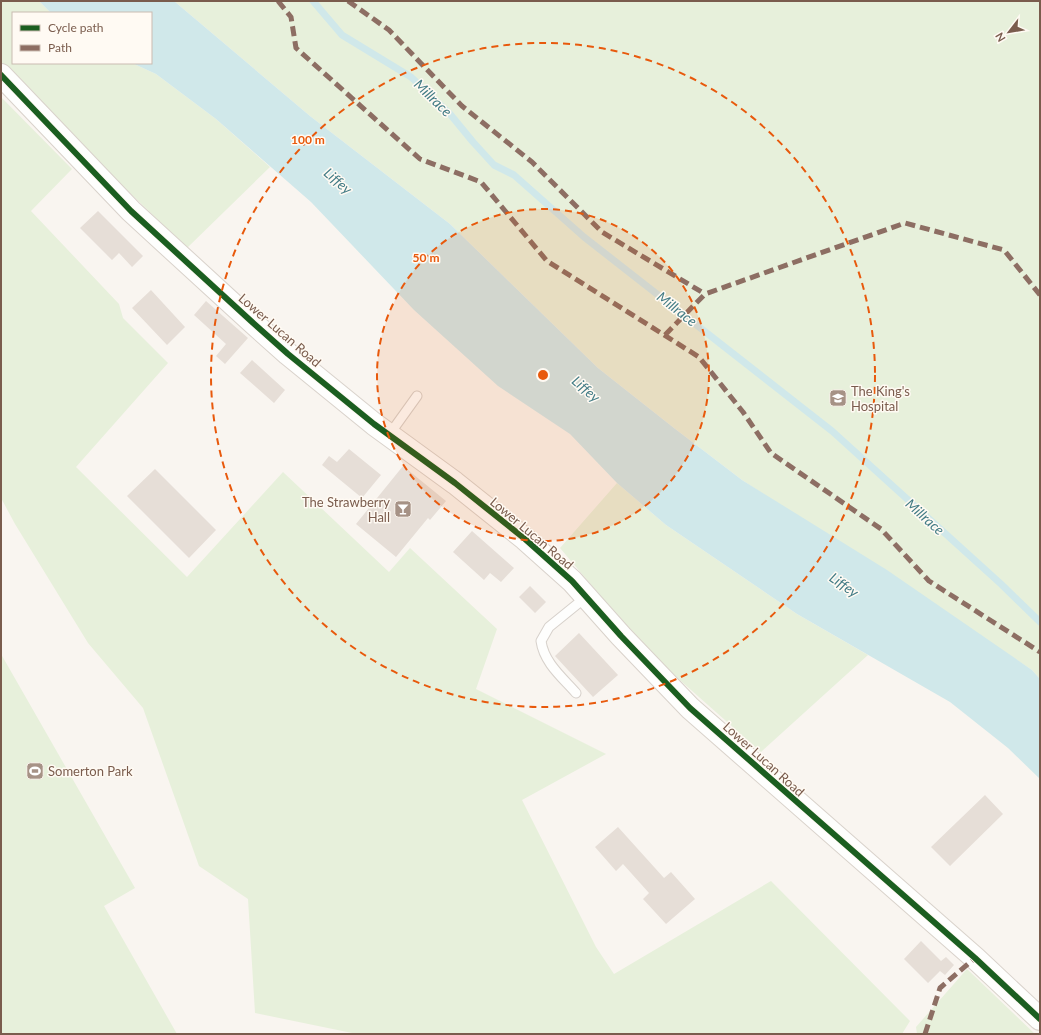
<svg xmlns="http://www.w3.org/2000/svg" width="1041" height="1035" font-family="Lato,sans-serif">
<rect width="100%" height="100%" fill="#f9f5f0"/>
<path fill="#e7f0db" d="M1,1H39L51,13H13V63H132L156,74L216,119L270,167L187,248L68,133L1,65Z
M174,1H1040V679L1032,670L742,480L674,428L598,368L450,224L310,116Z
M1,97L72,169L31,211L119,304L123,318L168,363L76,467L187,577L283,472L389,572L410,548L497,629L476,689L606,754L522,800L596,947L614,974L771,881L910,1021L902,1034H357L255,1013L248,899L199,866L143,708L88,643L15,524L1,498Z
M617,483L666,525L797,614L868,655L761,752L647,651L560,548Z
M1,654L135,888L104,906L177,1034H1Z
M967,969L1035,1034H917L916,1027Z"/>
<path fill="#d0e8ea" d="M39,1H174L310,116L450,224L598,368L674,428L742,480L887,570L1032,670L1040,679V779L1008,748L950,702L797,614L666,525L617,483L570,434L498,386L414,310L311,202L216,119L156,74L132,63H151V13H51Z"/>
<g fill="none" stroke-linecap="round" stroke-linejoin="round">
<path stroke="#d0e8ea" stroke-width="7" d="M313,1L342,35L411,77L450,114L473,142L494,165L514,175L584,237L832,431L1001,584L1040,622"/>
</g>
<path fill="#e6ded7" d="M98,211L143,256L132,267L119,253L112,260L80,228Z
M151,290L185,327L167,345L132,308Z
M206,301L248,338L225,364L216,356L226,344L194,315Z
M252,360L285,390L274,403L240,373Z
M349,449L381,475L362,498L322,465L329,456L337,462Z
M403,466L446,501L430,520L428,518L396,557L356,524Z
M155,469L216,530L189,558L127,496Z
M472,531L514,568L501,582L490,573L484,580L453,552Z
M530,586L546,602L535,613L519,597Z
M579,633L618,675L593,697L555,656Z
M985,795L1003,814L950,866L931,847Z
M618,827L664,878L671,872L695,899L666,924L643,899L649,893L623,864L616,871L595,847Z
M921,941L941,961L946,957L954,965L945,975L940,971L928,983L904,959Z"/>
<g fill="none" stroke-linecap="round" stroke-linejoin="round">
<defs>
<path id="lane" d="M389,435L417,396
M576,693C563,678 544,663 541,641L549,627L586,597"/>
<path id="secondary" d="M1,75L131,211L251,321L288,354L374,424L455,483L525,539L572,581L621,636L690,708L975,958L1040,1019"/>
</defs>
<use href="#lane" stroke="#d7d1cb" stroke-width="11"/>
<use href="#secondary" stroke="#d9d2cb" stroke-width="24"/>
<use href="#lane" stroke="#fefefd" stroke-width="9"/>
<use href="#secondary" stroke="#fefefd" stroke-width="22"/>
<path stroke="#8d6e63" stroke-width="5" stroke-dasharray="10 5" stroke-linecap="butt" d="M278,1L291,17L296,48L420,159L481,182L547,261L699,357L743,412L771,453L881,529L929,581L1040,652
M348,1L389,30L462,106L532,162L602,232L705,294
M665,335L705,294L905,223L1004,250L1040,295
M925,1034L940,988L975,958"/>
<defs>
<path id="cycleway" d="M1,75L131,211L251,321L288,354L374,424L455,483L525,539L572,581L621,636L690,708L975,958L1040,1019"/>
</defs>
<use href="#cycleway" stroke="#fffaf3" stroke-width="8"/>
<use href="#cycleway" stroke="#1b5e20" stroke-width="6"/>
</g>
<circle cx="543" cy="375" r="166" fill="#e8590c" fill-opacity=".12"/>
<g fill="none" stroke="#e8590c" stroke-width="2" stroke-dasharray="7 5">
<circle cx="543" cy="375" r="166"/>
<circle cx="543" cy="375" r="332"/>
</g>
<defs>
<symbol id="school-square" viewBox="-11 -11 22 22"><rect x="-9" y="-9" width="18" height="18" rx="4" fill="#a69286" stroke="#fffaf3"/><path d="M0-5L7-2L0 1L-7-2ZM-4 1L0 2.5L4 1V4Q0 6-4 4Z" fill="#fff"/></symbol>
<symbol id="bar-square" viewBox="-11 -11 22 22"><rect x="-9" y="-9" width="18" height="18" rx="4" fill="#a69286" stroke="#fffaf3"/><path d="M-6-5H6L.8 .8V4.5H3.5V6h-7V4.5H-.8V.8Z" fill="#fff"/></symbol>
<symbol id="stadium-square" viewBox="-11 -11 22 22"><rect x="-9" y="-9" width="18" height="18" rx="4" fill="#a69286" stroke="#fffaf3"/><path d="M0-5a6.5 5 0 1 0 0 10a6.5 5 0 1 0 0-10ZM-3.5-1.8h7v3.6h-7Z" fill="#fff"/></symbol>
</defs>
<g fill-rule="evenodd">
<use href="#school-square" x="828" y="388" width="20" height="20"/>
<use href="#bar-square" x="393" y="499" width="20" height="20"/>
<use href="#stadium-square" x="25" y="761" width="20" height="20"/>
</g>
<g text-anchor="middle" stroke-width="3" stroke-linejoin="round" paint-order="stroke">
<g font-size="13" fill="#7a5c4d" stroke="#fffaf3">
<text transform="translate(280 330) rotate(41)" y="5">Lower Lucan Road</text>
<text transform="translate(532 533) rotate(40)" y="5">Lower Lucan Road</text>
<text transform="translate(764 759) rotate(42)" y="5">Lower Lucan Road</text>
</g>
<g font-size="13" fill="#7a5c4d" stroke="#fffaf3" text-anchor="start">
<text x="851" y="396">The King's<tspan x="851" dy="15">Hospital</tspan></text>
<text x="390" y="507" text-anchor="end">The Strawberry<tspan x="390" dy="15">Hall</tspan></text>
<text x="48" y="776">Somerton Park</text>
</g>
<g font-size="14" font-style="italic" fill="#437c86" stroke="#fffaf3">
<text transform="translate(433 98) rotate(44)" y="5">Millrace</text>
<text transform="translate(338 181) rotate(41)" y="5">Liffey</text>
<text transform="translate(677 309) rotate(38)" y="5">Millrace</text>
<text transform="translate(586 389) rotate(41)" y="5">Liffey</text>
<text transform="translate(925 517) rotate(42)" y="5">Millrace</text>
<text transform="translate(844 585) rotate(35)" y="5">Liffey</text>
</g>
</g>
<circle cx="543" cy="375" r="6" fill="#e8590c" stroke="#fffaf3" stroke-width="2"/>
<g font-size="12" text-anchor="middle" font-weight="bold" fill="#e8590c" stroke="#fffaf3" stroke-width="3" stroke-linejoin="round" paint-order="stroke">
<text x="308" y="144">100 m</text>
<text x="426" y="262">50 m</text>
</g>
<rect width="1041" height="1035" fill="none" stroke="#7a5c4d" stroke-width="4"/>
<rect x="12" y="12" width="140" height="52" fill="#fffaf3" stroke="#cabbb1"/>
<rect x="20" y="25" width="20" height="6" fill="#1b5e20" stroke="#cabbb1"/>
<text x="48" y="32" font-size="12" fill="#7a5c4d">Cycle path</text>
<rect x="20" y="45" width="20" height="6" fill="#8d6e63" stroke="#cabbb1"/>
<text x="48" y="52" font-size="12" fill="#7a5c4d">Path</text>
<g transform="translate(1009 32) rotate(239)" stroke="#fffaf3" stroke-width="3" paint-order="stroke">
<path d="M0-3L7 15L0 10L-7 15Z" fill="#7a5c4d"/>
<text y="-6" font-size="11" font-weight="bold" text-anchor="middle" fill="#7a5c4d">N</text>
</g>
</svg>
